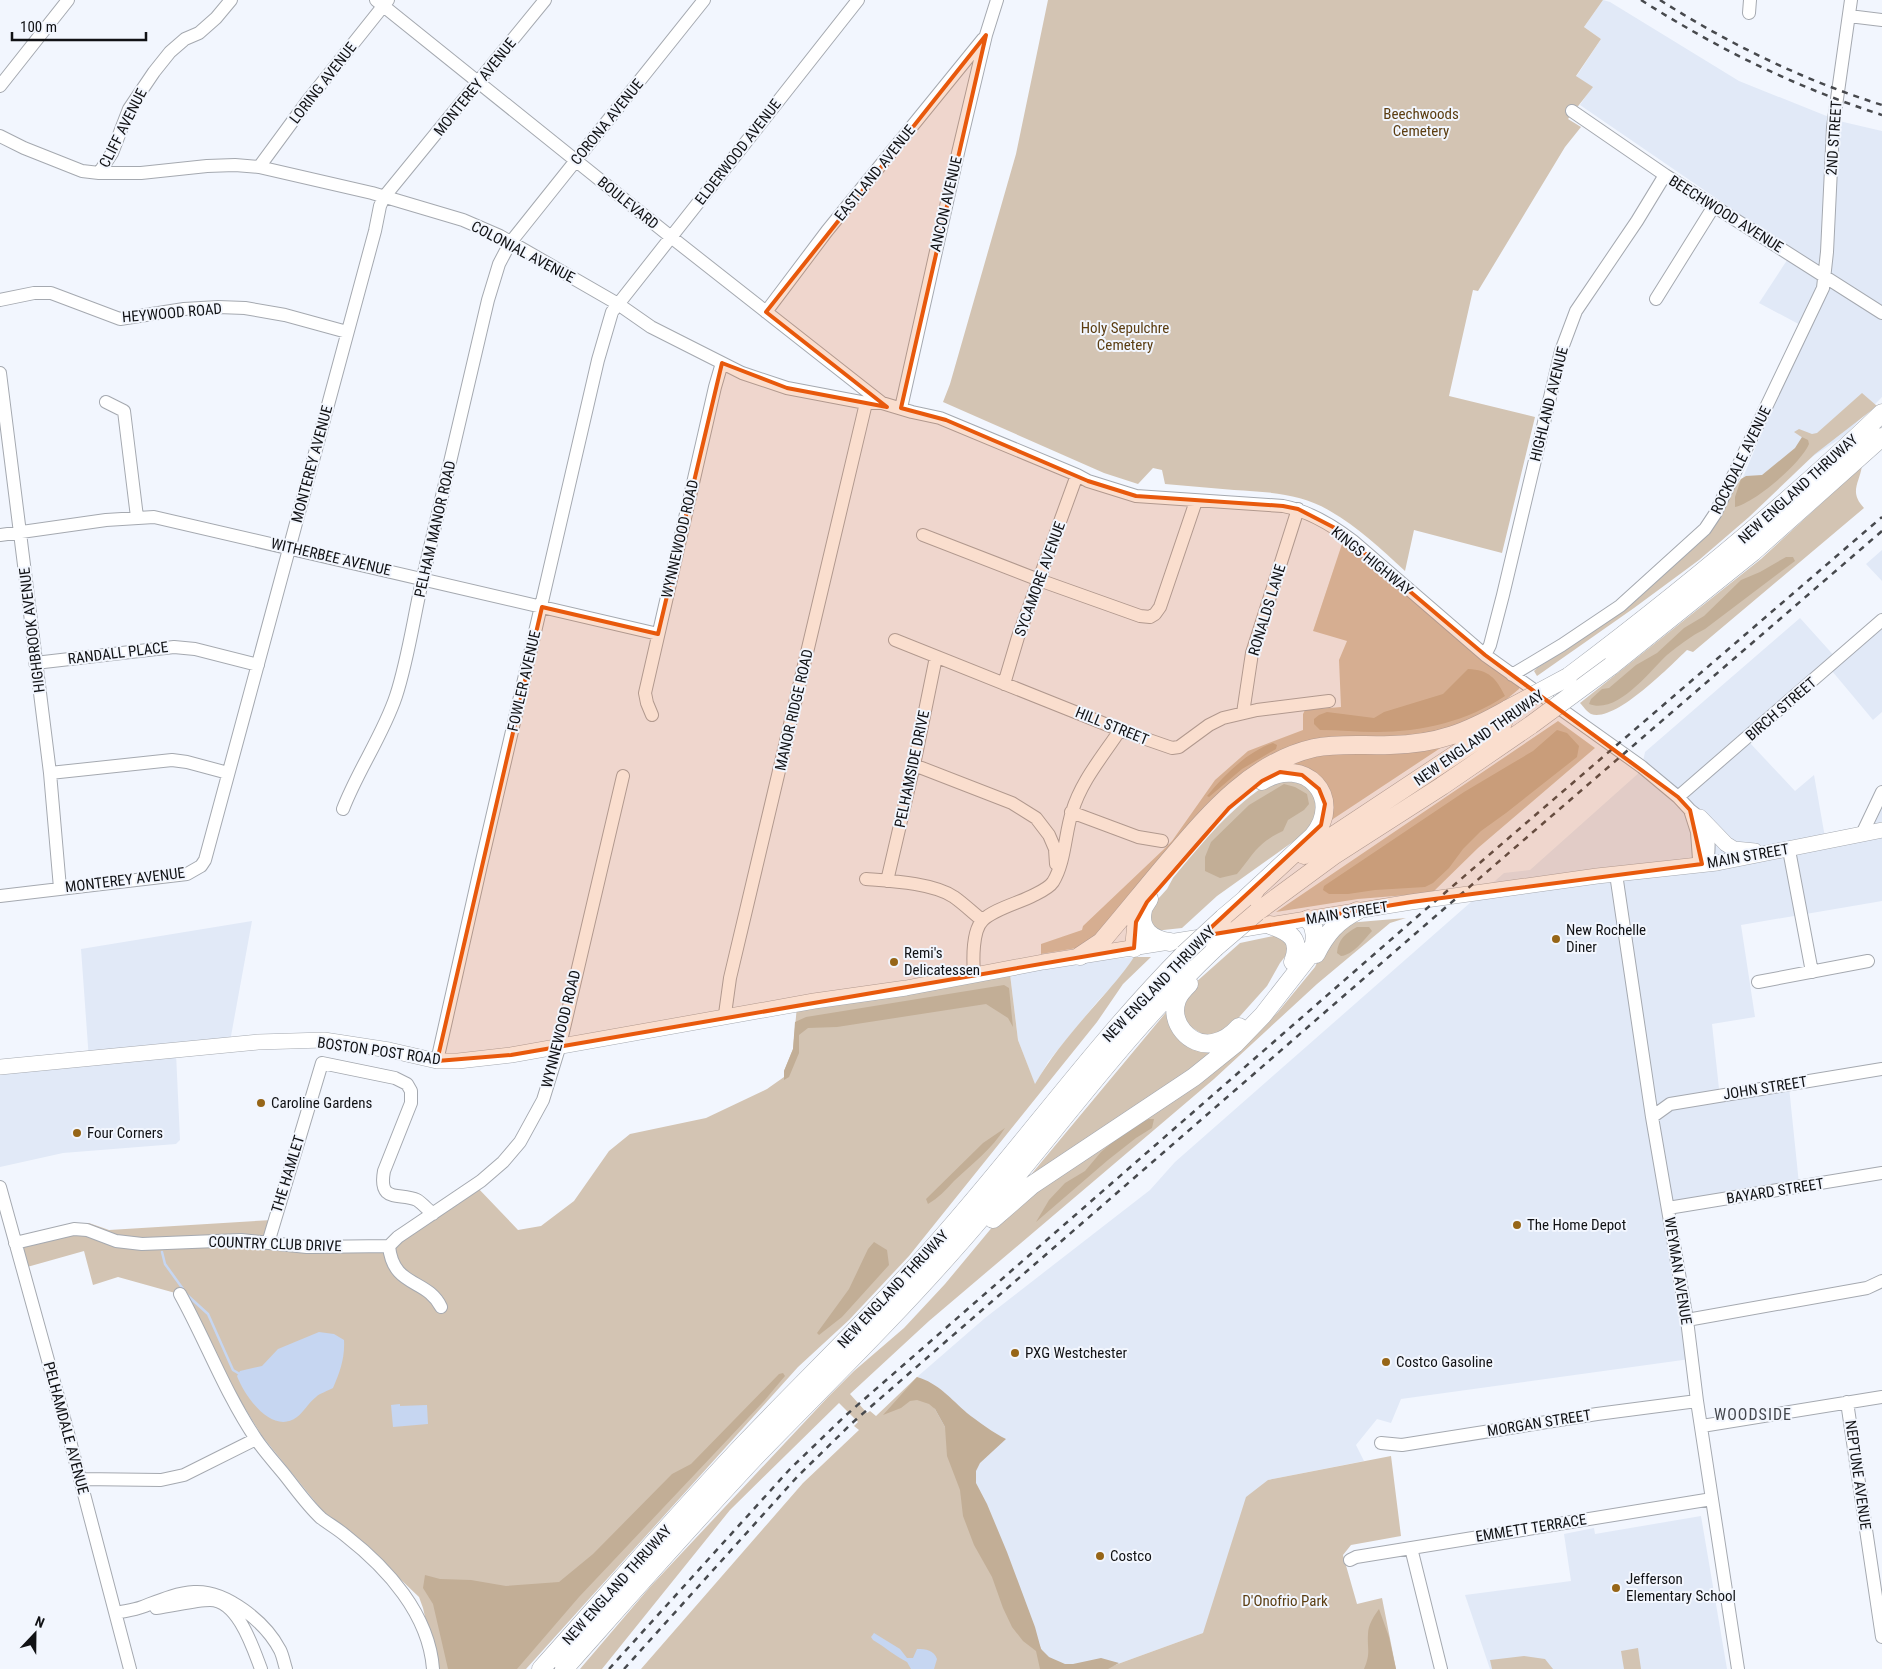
<svg xmlns="http://www.w3.org/2000/svg" width="1882" height="1669" font-family="'Roboto Condensed',sans-serif">
<rect width="100%" height="100%" fill="#f2f6fe"/>
<path fill="#e1e9f7" d="M1603,0L1610,2L1739,81L1839,121L1882,131V397L1844,436L1758,492L1741,482L1806,328L1759,303L1793,251L1580,105L1592,87L1576,77L1601,39L1584,27Z
M1882,550V581L1866,564Z
M1800,618L1837,659L1882,621V712L1873,720L1832,671L1750,743L1795,791L1814,775L1826,843L1863,837L1882,797V901L1741,925L1755,1017L1712,1024L1720,1098L1789,1087L1799,1184L1666,1206L1690,1359L1401,1399L1391,1423L1377,1419L1356,1445L1364,1461L1268,1480L1203,1633L1104,1669H1050L917,1377L985,1318L1150,1190L1175,1162L1504,873L1530,870L1641,771L1645,752Z
M252,921L229,1047L176,1053L180,1140L176,1144L63,1153L0,1167V1070L89,1060L81,949Z
M1134,957L1122,976L1097,1002L1048,1062L1035,1085L1018,1040L1010,974L1084,962Z
M1701,1516L1727,1669H1490L1465,1595L1571,1581L1564,1534L1594,1528L1595,1534Z"/>
<path fill="#d3c4b3" d="M1048,0H1603L1584,27L1601,39L1576,76L1593,87L1568,119L1581,127L1565,147L1478,291L1473,290L1449,396L1535,417L1502,553L1414,530L1405,571C1381,549 1358,527 1330,511C1301,493 1267,492 1234,490C1211,488 1188,486 1165,484L1162,470L1153,468L1138,484L1104,473L943,402L950,384L1016,154Z
M1862,393L1877,406L1815,454L1749,517L1699,560L1634,608L1537,676L1534,671L1537,668L1551,659L1692,547L1741,479L1757,488L1796,454L1803,438L1794,432L1799,429L1812,434L1817,433Z
M1862,466C1859,484 1849,492 1864,508L1693,652L1687,650C1670,666 1615,723 1591,714C1587,712 1583,706 1580,703L1761,559Z
M1344,538L1520,686L1519,689L1484,718L1438,735L1285,749L1089,946L1041,954V944L1082,930L1083,926L1163,850L1172,841L1215,780L1248,751L1303,730V714L1305,710L1341,707L1339,660L1347,641L1313,631Z
M1558,721L1595,748L1478,848L1432,893L1358,899L1276,912Z
M1442,744V747L1330,821L1332,802L1291,766L1295,758L1333,748Z
M1277,778C1283,779 1290,779 1296,781C1323,789 1322,813 1308,831L1217,896L1182,928L1154,931L1148,927L1149,909L1167,889L1173,878C1206,839 1232,805 1277,778Z
M1406,918L1390,923L1317,984L1214,1079L929,1321L850,1394L867,1413L870,1411L876,1416L917,1377L945,1427L968,1482L1050,1669H641L803,1483L859,1430L854,1426L858,1422L839,1403L730,1510L602,1669H580L650,1587L828,1397L854,1371L904,1328L945,1284L999,1219L1028,1196L1236,1053L1278,1012L1315,967L1326,943L1347,923Z
M1278,935L1288,946L1287,954L1280,963L1267,986L1232,1025L1213,1036L1202,1034L1188,1025L1182,1014L1185,998L1195,983L1240,943Z
M1134,957H1151L1123,984L1097,1022L909,1256L849,1320L798,1367L526,1669H437L423,1608L419,1597L373,1553L325,1514L262,1436L225,1376L186,1296L118,1277L93,1285L84,1251L20,1269L12,1237L89,1223L109,1230L272,1220L267,1246L392,1247L476,1186L518,1230L541,1226L574,1201L609,1151L630,1134L706,1118L767,1089L784,1077V1071L793,1049L797,1006L1010,974L1018,1040L1035,1084C1052,1055 1074,1029 1097,1003C1110,988 1123,974 1134,957Z
M1168,1010L1171,1021L1221,1050L1029,1177Z
M1391,1456L1401,1536L1351,1545L1343,1555L1357,1604L1382,1598L1396,1669H1104L1203,1633L1246,1497L1268,1480Z
M1638,1648L1641,1669H1624L1621,1651Z
M1524,1656L1545,1659L1553,1669H1492L1490,1660Z"/>
<path fill="#c2ae96" d="M1802,437L1808,440L1809,444C1801,463 1755,503 1735,507V497L1741,479L1746,476L1762,475L1795,448Z
M1786,557H1793L1795,561L1705,629C1691,636 1679,645 1667,655C1649,672 1617,715 1589,704L1591,699L1602,689L1609,688L1636,665L1657,653L1684,628L1704,616L1741,580L1760,572Z
M1468,669C1489,670 1496,678 1505,696C1468,721 1421,732 1377,732C1358,732 1339,730 1320,730L1314,724V719L1319,715L1327,712L1374,718L1384,712L1443,694Z
M1557,730L1567,733L1579,746L1577,757L1506,813L1481,831L1463,849L1449,868L1433,883L1425,887L1375,890L1348,894H1329L1323,890L1324,886L1464,792L1533,751Z
M1273,743L1277,745L1276,749L1242,769L1209,797L1207,796C1224,775 1247,752 1273,743Z
M1284,784L1295,787L1307,794L1309,804L1304,810L1288,820L1283,831C1257,843 1254,854 1237,874L1220,878L1205,871V857L1211,842L1249,805Z
M1357,927H1369L1372,931C1364,940 1353,955 1341,956L1337,953C1338,939 1346,933 1357,927Z
M1004,985L1009,988L1013,1027L1008,1018L986,1004L837,1027L808,1028L799,1035V1053L789,1077L784,1080V1071L793,1049L795,1022L806,1017Z
M1149,1119H1154L1152,1128L1136,1138L1108,1160L1036,1222L1049,1200L1065,1183L1085,1171L1101,1152L1129,1128Z
M1005,1128C992,1149 972,1164 954,1181C946,1190 938,1198 928,1204L926,1199L983,1143Z
M874,1242L887,1250L889,1265L842,1317L819,1335L817,1333L849,1289L868,1249Z
M783,1373L785,1376L764,1401L579,1597L517,1669H448L433,1604L423,1588L425,1575L440,1579L471,1580L506,1586L559,1582L593,1554L672,1474L691,1464L779,1374Z
M917,1377C938,1383 951,1399 967,1413C976,1420 995,1434 1006,1439L980,1463L976,1471V1483L987,1504L1007,1552L1035,1627L1041,1649L1049,1657L1065,1664H1073L1101,1658L1119,1663L1108,1669H1040L1036,1651L1023,1641L1012,1627L1003,1608L992,1577L974,1545L963,1516L960,1490L947,1456L945,1427L935,1409L929,1404L917,1400L910,1401L901,1408L883,1415Z
M1379,1609L1389,1637L1396,1669H1364C1371,1652 1367,1650 1368,1634C1368,1625 1374,1616 1379,1609Z"/>
<path fill="#c6d6f1" d="M319,1332L334,1334L344,1340C345,1358 340,1372 333,1388C328,1391 320,1393 316,1397C308,1403 304,1412 297,1417C272,1436 244,1395 237,1376L240,1371L262,1366L278,1349Z
M400,1404V1406L427,1405L428,1424L393,1427L391,1405Z
M874,1633L900,1649L907,1658H913L917,1649C926,1649 934,1650 937,1659L934,1669H911L907,1662C895,1656 885,1647 873,1640L871,1637Z"/>
<g fill="none" stroke-linecap="round" stroke-linejoin="round">
<path stroke="#c6d6f1" stroke-width="2.5" d="M162,1252L165,1264L183,1289
M186,1294L208,1314L233,1370L238,1373"/>
<defs>
<path id="minor" d="M376,0L671,237L882,403
M1749,13L1750,0
M1849,16L1882,20
M0,86L68,0
M1572,111L1665,175L1882,313
M0,136L24,148L82,171L99,173H141L207,166L235,165L259,167L372,193L463,220L500,236L618,304L651,327L742,373L787,388L866,403H882L912,412L940,418L1077,475L1088,481L1136,496L1283,506C1309,511 1332,525 1353,541L1485,655L1642,767L1678,797L1690,810L1697,832L1699,859L1702,864L1708,857C1710,835 1709,823 1690,810
M259,167L309,99L388,0
M99,173L112,153L129,109L154,72L170,52L185,39L199,33L216,18L231,0
M1656,299L1714,206
M0,300L34,293H51L120,319L184,309L218,307L245,308L285,315L347,332
M766,312L827,231L983,39
M0,373L50,773L60,888
M106,402L124,411L137,517
M901,408L958,153L986,35L997,0
M0,535L106,520L154,517L658,634
M923,535L1039,580L1140,616L1150,617L1155,614L1160,607L1196,501
M895,640L1120,730L1172,748L1179,747L1209,725L1223,718L1257,710L1329,701
M1485,655L1490,645L1503,595L1561,351L1576,311L1637,221L1665,175
M35,663L174,647L195,649L258,665
M1512,675L1562,645L1620,606L1705,529L1715,514L1823,288L1827,252L1833,127L1851,0
M1004,684L1018,637L1077,475
M1243,713L1252,653L1298,509
M652,715L647,703L645,693L715,387L722,363
M914,765L1012,803L1036,818L1049,835L1055,849L1056,864
M50,773L172,760L187,762L228,773
M1678,797L1882,620
M343,809C358,770 383,735 396,696C409,656 414,614 424,573C445,482 467,391 488,300L499,264L510,243L704,0
M1071,812L1138,837L1162,841
M1862,834L1882,792
M1789,850L1812,972
M1616,874L1652,1117L1687,1320L1697,1401L1738,1669
M866,879C891,881 933,883 954,897C964,904 973,913 982,920
M887,881L914,765L936,657
M0,896L187,874L201,866L205,860L375,231L380,206L384,197L545,0
M974,975C973,961 972,930 983,920C994,909 1019,903 1034,895C1040,892 1049,888 1053,882C1065,863 1065,833 1072,812C1081,781 1103,756 1120,730
M1758,982L1868,961
M728,1017L725,1014L730,978L866,403
M437,1061L481,865L598,360L612,312L858,0
M1652,1117L1670,1104L1882,1069
M0,1187L64,1418L130,1669
M1668,1208L1882,1173
M15,1243L74,1229L87,1230L116,1241L142,1244L241,1240L307,1247L389,1246
M268,1243L322,1063L395,1078L407,1084L411,1091V1103L384,1171C378,1204 400,1192 417,1200C422,1203 428,1210 433,1214
M389,1246L398,1237L481,1181L503,1162L520,1142L543,1100L560,1045L623,776
M389,1246C393,1288 427,1278 441,1307
M180,1294C206,1341 225,1393 256,1439C264,1451 275,1463 284,1474C296,1489 307,1505 321,1518C329,1524 338,1529 346,1536C387,1568 429,1614 433,1669
M1687,1320L1867,1288L1882,1281
M1847,1402L1882,1637
M1702,1426L1882,1397
M1381,1443L1402,1445L1597,1414L1697,1401
M80,1479L161,1480L184,1475L256,1439
M1411,1548L1441,1669
M1350,1560L1356,1557L1712,1499
M156,1608C173,1606 195,1600 210,1600C238,1600 253,1648 261,1669
M116,1613C124,1611 134,1610 142,1607C158,1601 176,1593 194,1592C227,1590 266,1623 280,1650C283,1656 284,1663 286,1669"/>
<path id="major" d="M1700,817L1726,844L1734,849L1755,851
M1232,931L1411,902L1597,876L1717,863L1882,830
M0,1067L258,1042L324,1040L389,1050L437,1061H458L511,1055L814,1001L906,988L1043,962L1207,936"/>
<path id="highway" d="M1611,666L1753,552L1882,437
M1568,677C1677,595 1783,508 1882,413
M1304,855L1503,723
M1246,898L1313,836C1345,798 1305,754 1262,781
M1143,910C1138,930 1153,940 1170,942
M1257,912L1333,856L1442,786L1531,725
M1223,918L1255,891
M1270,925C1290,932 1302,939 1293,962
M1134,948L1137,918L1149,899
M1316,954C1326,934 1337,921 1357,911
M1080,956L1101,942C1125,914 1148,885 1172,857C1211,811 1253,762 1314,748C1339,743 1365,746 1390,745C1439,744 1467,732 1508,709
M1189,984C1184,989 1179,994 1177,1000C1169,1022 1189,1047 1213,1043C1224,1041 1232,1035 1239,1027
M993,1219L1032,1185L1194,1077L1235,1044L1263,1015L1309,956L1314,944L1315,936L1313,926L1308,919
M541,1669C609,1593 675,1517 745,1443C809,1376 875,1313 936,1244C1021,1149 1094,1045 1184,954
M564,1669C628,1597 691,1525 757,1455C824,1386 893,1319 956,1247C1044,1148 1119,1039 1215,948"/>
</defs>
<use href="#minor" stroke="#a5a9b0" stroke-width="14"/>
<use href="#major" stroke="#a5a9b0" stroke-width="16"/>
<use href="#highway" stroke="#a5a9b0" stroke-width="19"/>
<use href="#minor" stroke="#fff" stroke-width="12"/>
<use href="#major" stroke="#fff" stroke-width="15"/>
<use href="#highway" stroke="#fff" stroke-width="18"/>
<path stroke="#47494d" stroke-width="2.5" stroke-dasharray="6 6" stroke-linecap="butt" d="M1641,0C1720,50 1793,86 1882,115
M1660,0C1729,44 1803,80 1882,105
M609,1669L790,1469L845,1416L1418,916L1882,517
M624,1669L797,1477L852,1423L1438,914L1882,531"/>
<defs>
<path id="highway-bridge" d="M1508,709L1568,677
M1531,725L1611,666
M1215,948L1257,912
M1184,954L1223,918"/>
</defs>
<use href="#highway-bridge" stroke="#a5a9b0" stroke-width="19" stroke-linecap="butt"/>
<use href="#highway-bridge" stroke="#fff" stroke-width="18"/>
</g>
<path fill="#e8590c" fill-opacity="0.2" stroke="#e8590c" stroke-width="4" stroke-linejoin="round" d="M986,35L901,408L946,420L1088,481L1136,496L1283,506L1298,509L1335,528L1485,655L1678,797L1690,810L1702,864L1411,902L1202,936L1321,825L1325,804L1319,789L1302,775L1280,772L1262,781L1229,808L1147,902L1136,922L1134,948L511,1055L437,1061L542,607L658,634L722,363L787,388L887,407L766,312Z"/>
<g fill="#966517" stroke="#f2f6fe" stroke-width="2">
<circle cx="1556" cy="939" r="5"/>
<circle cx="894" cy="962" r="5"/>
<circle cx="261" cy="1103" r="5"/>
<circle cx="77" cy="1133" r="5"/>
<circle cx="1517" cy="1225" r="5"/>
<circle cx="1015" cy="1353" r="5"/>
<circle cx="1386" cy="1362" r="5"/>
<circle cx="1100" cy="1556" r="5"/>
<circle cx="1616" cy="1588" r="5"/>
</g>
<g text-anchor="middle" stroke-width="4" stroke-linejoin="round" paint-order="stroke">
<g font-size="15" fill="#111215" stroke="#f2f6fe">
<text transform="translate(323 83) rotate(-52)" y="5">LORING AVENUE</text>
<text transform="translate(475 87) rotate(-51)" y="5">MONTEREY AVENUE</text>
<text transform="translate(607 122) rotate(-51)" y="5">CORONA AVENUE</text>
<text transform="translate(123 128) rotate(-63)" y="5">CLIFF AVENUE</text>
<text transform="translate(1834 138) rotate(-86)" y="5">2ND STREET</text>
<text transform="translate(738 152) rotate(-52)" y="5">ELDERWOOD AVENUE</text>
<text transform="translate(875 173) rotate(-51)" y="5">EASTLAND AVENUE</text>
<text transform="translate(628 203) rotate(39)" y="5">BOULEVARD</text>
<text transform="translate(946 204) rotate(-77)" y="5">ANCON AVENUE</text>
<text transform="translate(1726 214) rotate(32)" y="5">BEECHWOOD AVENUE</text>
<text transform="translate(523 252) rotate(28)" y="5">COLONIAL AVENUE</text>
<text transform="translate(172 313) rotate(-5)" y="5">HEYWOOD ROAD</text>
<text transform="translate(1549 404) rotate(-76)" y="5">HIGHLAND AVENUE</text>
<text transform="translate(1741 460) rotate(-64)" y="5">ROCKDALE AVENUE</text>
<text transform="translate(312 464) rotate(-75)" y="5">MONTEREY AVENUE</text>
<text transform="translate(1798 489) rotate(-42)" y="5">NEW ENGLAND THRUWAY</text>
<text transform="translate(435 529) rotate(-77)" y="5">PELHAM MANOR ROAD</text>
<text transform="translate(680 539) rotate(-77)" y="5">WYNNEWOOD ROAD</text>
<text transform="translate(331 557) rotate(13)" y="5">WITHERBEE AVENUE</text>
<text transform="translate(1372 561) rotate(39)" y="5">KINGS HIGHWAY</text>
<text transform="translate(1040 579) rotate(-70)" y="5">SYCAMORE AVENUE</text>
<text transform="translate(1267 610) rotate(-73)" y="5">RONALDS LANE</text>
<text transform="translate(32 630) rotate(-97)" y="5">HIGHBROOK AVENUE</text>
<text transform="translate(118 653) rotate(-7)" y="5">RANDALL PLACE</text>
<text transform="translate(524 681) rotate(-77)" y="5">FOWLER AVENUE</text>
<text transform="translate(1781 709) rotate(-41)" y="5">BIRCH STREET</text>
<text transform="translate(794 710) rotate(-77)" y="5">MANOR RIDGE ROAD</text>
<text transform="translate(1112 726) rotate(22)" y="5">HILL STREET</text>
<text transform="translate(1479 738) rotate(-35)" y="5">NEW ENGLAND THRUWAY</text>
<text transform="translate(912 769) rotate(-78)" y="5">PELHAMSIDE DRIVE</text>
<text transform="translate(1748 856) rotate(-10)" y="5">MAIN STREET</text>
<text transform="translate(125 880) rotate(-7)" y="5">MONTEREY AVENUE</text>
<text transform="translate(1347 913) rotate(-9)" y="5">MAIN STREET</text>
<text transform="translate(1159 984) rotate(-46)" y="5">NEW ENGLAND THRUWAY</text>
<text transform="translate(561 1029) rotate(-76)" y="5">WYNNEWOOD ROAD</text>
<text transform="translate(379 1051) rotate(8)" y="5">BOSTON POST ROAD</text>
<text transform="translate(1765 1088) rotate(-9)" y="5">JOHN STREET</text>
<text transform="translate(288 1174) rotate(-73)" y="5">THE HAMLET</text>
<text transform="translate(1775 1191) rotate(-9)" y="5">BAYARD STREET</text>
<text transform="translate(275 1244) rotate(2)" y="5">COUNTRY CLUB DRIVE</text>
<text transform="translate(1678 1271) rotate(81)" y="5">WEYMAN AVENUE</text>
<text transform="translate(893 1289) rotate(-47)" y="5">NEW ENGLAND THRUWAY</text>
<text transform="translate(1539 1423) rotate(-9)" y="5">MORGAN STREET</text>
<text transform="translate(66 1428) rotate(75)" y="5">PELHAMDALE AVENUE</text>
<text transform="translate(1858 1475) rotate(82)" y="5">NEPTUNE AVENUE</text>
<text transform="translate(1531 1528) rotate(-9)" y="5">EMMETT TERRACE</text>
<text transform="translate(617 1585) rotate(-48)" y="5">NEW ENGLAND THRUWAY</text>
</g>
<g font-size="15" fill="#5b3d11" stroke="#f2f6fe">
<text x="1421" y="119">Beechwoods<tspan x="1421" dy="17">Cemetery</tspan></text>
<text x="1125" y="333">Holy Sepulchre<tspan x="1125" dy="17">Cemetery</tspan></text>
<text x="1285" y="1606">D'Onofrio Park</text>
</g>
<g font-size="15" fill="#111215" stroke="#f2f6fe" text-anchor="start">
<text x="1566" y="935">New Rochelle<tspan x="1566" dy="17">Diner</tspan></text>
<text x="904" y="958">Remi's<tspan x="904" dy="17">Delicatessen</tspan></text>
<text x="271" y="1108">Caroline Gardens</text>
<text x="87" y="1138">Four Corners</text>
<text x="1527" y="1230">The Home Depot</text>
<text x="1025" y="1358">PXG Westchester</text>
<text x="1396" y="1367">Costco Gasoline</text>
<text x="1110" y="1561">Costco</text>
<text x="1626" y="1584">Jefferson<tspan x="1626" dy="17">Elementary School</tspan></text>
</g>
<g font-size="16" letter-spacing="1" fill="#44474d" stroke="#f2f6fe">
<text x="1753" y="1420">WOODSIDE</text>
</g>
</g>
<g transform="translate(35 1634) rotate(22)" stroke="#f2f6fe" stroke-width="4" paint-order="stroke">
<path d="M0-4L9 19L0 12L-9 19Z" fill="#111215"/>
<text y="-8" font-size="14" font-weight="bold" text-anchor="middle" fill="#111215">N</text>
</g>
<path d="M12 32v8h134v-8" fill="none" stroke="#111215" stroke-width="2.5"/>
<text x="20" y="32" font-size="15" fill="#111215" stroke="#f2f6fe" stroke-width="4" paint-order="stroke">100 m</text>
</svg>
